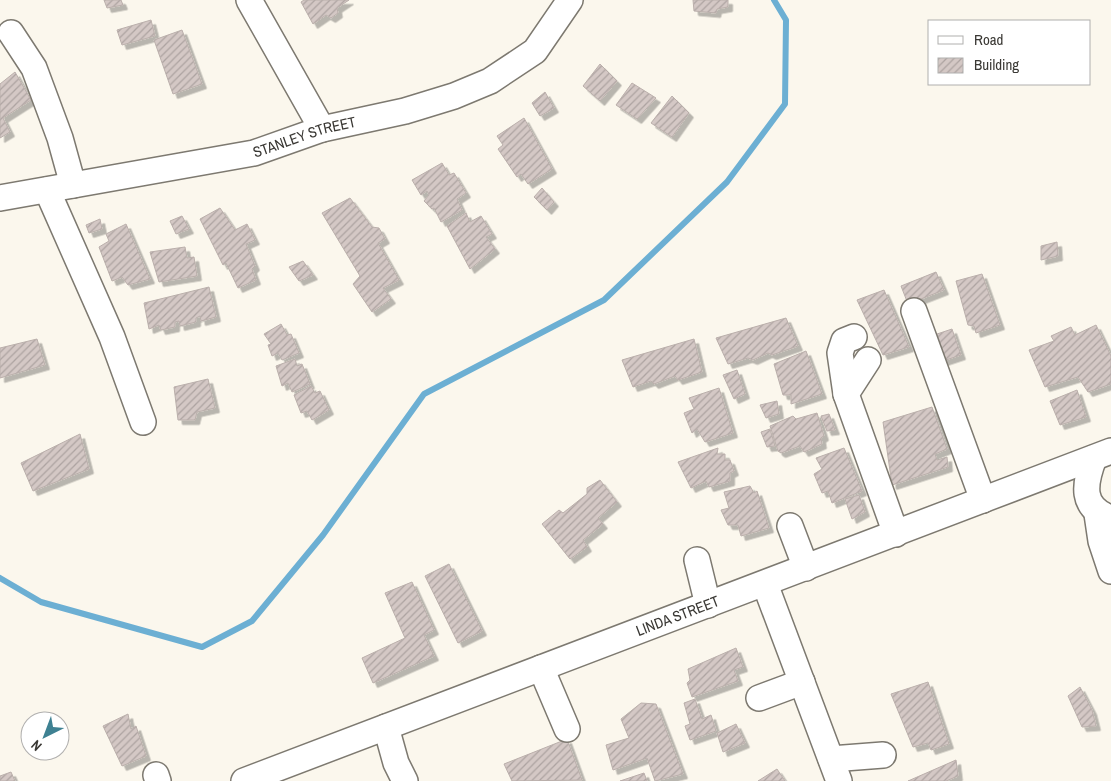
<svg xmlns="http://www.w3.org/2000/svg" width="1111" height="781" font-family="'Archivo Narrow',sans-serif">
<defs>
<pattern id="building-hatch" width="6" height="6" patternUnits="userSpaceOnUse" patternTransform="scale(1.25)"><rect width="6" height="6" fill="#d4c8c5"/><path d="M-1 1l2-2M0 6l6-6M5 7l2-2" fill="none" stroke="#ada3a1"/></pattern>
<filter id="shadow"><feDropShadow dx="4.5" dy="4.5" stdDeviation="0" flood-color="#0004"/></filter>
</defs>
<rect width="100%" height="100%" fill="#fbf7ed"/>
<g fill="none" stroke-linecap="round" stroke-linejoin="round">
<path stroke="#6cafd3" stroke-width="6" d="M0,578L41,602L202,647L252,621L323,535L424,394L604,300L727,182L785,104L786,20L774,0"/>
</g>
<path fill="url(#building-hatch)" stroke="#baafab" filter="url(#shadow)" d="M104,0H121L123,5L107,8Z
M304,0H349L337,8L338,13L331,18L326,15L313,24L301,2Z
M693,0H728V7L717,9L716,13L694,11Z
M151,20L155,36L122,45L117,30Z
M182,30L202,84L173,94L154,40Z
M600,64L617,81L600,101L583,86Z
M15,72L31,100L3,118L10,132L0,138V84Z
M632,83L656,98L637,119L616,105Z
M545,92L554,108L540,116L532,103Z
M672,96L689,113L672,137L651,123Z
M524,118L552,169L528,184L521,174L517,177L498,149L503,145L497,136Z
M442,163L449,175L454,173L466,193L457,199L462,210L441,222L434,208L432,209L424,201L429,195L427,191L421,195L412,180Z
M542,188L554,202L547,210L534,197Z
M350,198L372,227L379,228L385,239L378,243L399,280L383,288L391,299L372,312L353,284L360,276L322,213Z
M220,208L235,230L247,224L255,240L246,244L255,266L252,269L256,280L238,288L226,263L223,265L200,219Z
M466,213L470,222L481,216L492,234L486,237L495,249L470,269L447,226Z
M182,216L189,229L176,234L170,221Z
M100,219L102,229L89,233L86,225Z
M126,224L150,279L128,285L122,277L112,281L99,247L109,241L106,234Z
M1057,242L1058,256L1041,260V246Z
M185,247L187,258L194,257L197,276L159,282L150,252Z
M303,261L313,275L299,281L289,267Z
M936,272L944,290L908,304L901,286Z
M982,274L1000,325L976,333L974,326L968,325L956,281Z
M209,287L216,317L201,321L200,316L196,318V322L180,326L179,321L175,322V327L161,330L159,325L149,329L144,303Z
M884,290L909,347L883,355L857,300Z
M786,318L798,346L772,355L768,353L753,360L748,358L728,364L716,338Z
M281,324L287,335L291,334L299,353L282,360L278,353L272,356L268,345L271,344L264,334Z
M1096,325L1111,356V384L1088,392L1078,377L1045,387L1029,350L1054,341L1051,336L1071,327L1075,335Z
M952,329L961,355L937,363L928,337Z
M37,339L45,365L0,378V348Z
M694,339L702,372L678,380L675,376L654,384L651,381L633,387L622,360Z
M806,351L822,394L791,404V395H783L774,364Z
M295,359L297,366L302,364L310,384L292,392L288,383L282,386L276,366Z
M737,370L745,394L734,399L723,375Z
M208,379L215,408L197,412L195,420H178L174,387Z
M311,386L315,393L320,391L329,410L312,420L307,411L301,413L294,395Z
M719,388L733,433L705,442L697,429L692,433L684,413L694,409L689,398Z
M1077,390L1086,417L1060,425L1050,401Z
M777,401L779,414L766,418L760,405Z
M932,407L947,449L935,454L937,460L947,457L948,467L892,485L883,422Z
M817,413L824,436L821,438L822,444L804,452L800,446L781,453L778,451L770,426L793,416L796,419Z
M829,414L835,430L827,431L821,416Z
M770,429L775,446L767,447L761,432Z
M80,434L89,469L33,491L21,463Z
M718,448L717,454H725V460H730L734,471L730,473V481L709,487L706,481L691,488L678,462Z
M844,448L862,491L832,503L828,491L822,493L814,474L822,469L816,458Z
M600,480L617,502L598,518L603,524L583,540L587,547L570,559L542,524L559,510L563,513L587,494V488Z
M750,486L754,493L757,491L769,528L741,536L738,525H728L721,510L729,508L724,492Z
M859,495L865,512L852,519L845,499Z
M449,564L482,631L458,643L425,576Z
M412,582L434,630L424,635L434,656L373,683L362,658L405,638L385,593Z
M736,648L743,667L734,670L738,681L692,697L687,683L690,680L688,669Z
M928,682L949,744L931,750L928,743L913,747L891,694Z
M1080,687L1092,710L1096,726L1082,727L1068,696Z
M695,699L702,719L711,715L716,731L690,740L685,726L690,724L684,703Z
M641,703L656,704L683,774L655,781L647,758L613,770L606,745L629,738L621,719Z
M128,714L131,729L136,726L146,756L122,766L103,726Z
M736,724L745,743L723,752L717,733Z
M567,739L582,780L512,781L504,764Z
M956,760L958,776L946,781H908Z
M777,769L785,781H758Z
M11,772L15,781H0V776Z
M644,773L647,781H620Z"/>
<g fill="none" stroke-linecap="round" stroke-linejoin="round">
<defs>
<g id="minor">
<path d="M249,0L322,129"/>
<path d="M11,33L34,68L60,138L73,185"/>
<path d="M47,190L112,337L143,422"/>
<path id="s1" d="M0,198L254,153L322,129L405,111L454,96L490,81L535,51L570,0"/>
<path d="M914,311L983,500"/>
<path d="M868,360L846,394L896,534"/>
<path d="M846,394L840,353L844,341L854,337"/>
<path d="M1094,458C1084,484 1080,508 1111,518"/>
<path d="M1097,514L1101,541L1111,571"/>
<path d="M790,526L806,568"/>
<path d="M697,560L708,605"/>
<path d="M765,584L839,781"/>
<path d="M541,668L567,729"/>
<path d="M759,698L802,682"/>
<path d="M386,727L396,763L405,781"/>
<path d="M831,759L883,755"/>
<path d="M156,775L158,781"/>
<path id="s2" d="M244,781L1111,451"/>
</g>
</defs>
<use href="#minor" stroke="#7d7970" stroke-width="28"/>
<use href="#minor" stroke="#fff" stroke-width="25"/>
</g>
<g text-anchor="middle" stroke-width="4" stroke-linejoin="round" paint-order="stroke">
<g font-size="15" fill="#3a3834" stroke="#fff">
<text dy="5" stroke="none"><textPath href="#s1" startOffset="311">STANLEY STREET</textPath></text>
<text dy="5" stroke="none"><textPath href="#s2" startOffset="464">LINDA STREET</textPath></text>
</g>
</g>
<rect x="928" y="20" width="162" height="65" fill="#ffffff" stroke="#b0afae"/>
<rect x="938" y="36" width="25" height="8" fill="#ffffff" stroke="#b0afae"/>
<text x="974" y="45" font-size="15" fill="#3a3834">Road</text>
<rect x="938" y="58" width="25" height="15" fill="url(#building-hatch)" stroke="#b0afae"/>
<text x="974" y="70" font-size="15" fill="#3a3834">Building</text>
<g transform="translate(45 736) rotate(222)"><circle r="24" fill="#ffffff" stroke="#b0afae"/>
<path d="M0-4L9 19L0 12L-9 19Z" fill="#3e8192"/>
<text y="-8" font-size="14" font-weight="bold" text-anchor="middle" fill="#3a3834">N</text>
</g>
</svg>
